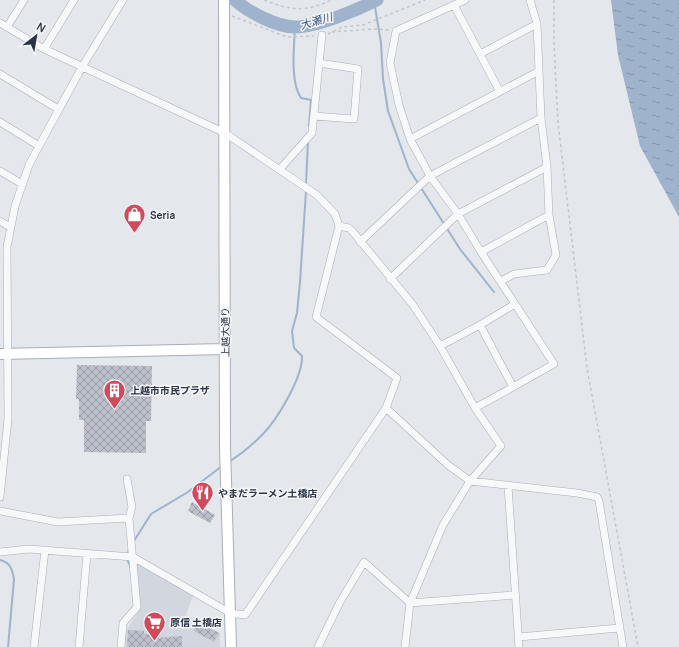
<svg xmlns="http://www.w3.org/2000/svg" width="679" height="647" font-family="Manrope,'Noto Sans JP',sans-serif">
<defs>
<pattern id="water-ripples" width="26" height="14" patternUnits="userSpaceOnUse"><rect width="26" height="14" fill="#9fb4cc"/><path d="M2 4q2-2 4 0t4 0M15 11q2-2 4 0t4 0" fill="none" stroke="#8293a7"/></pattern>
<pattern id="building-cross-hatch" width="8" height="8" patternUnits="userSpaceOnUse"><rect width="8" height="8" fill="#bbc0ca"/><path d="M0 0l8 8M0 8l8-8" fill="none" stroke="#989da6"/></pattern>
</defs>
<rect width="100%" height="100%" fill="#e4e7ec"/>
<path fill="#d2d6de" d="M137,563L193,596L186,615L220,633V647H125V635L127,629L141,608L136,565Z"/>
<path fill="url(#water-ripples)" d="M611,0H679V217L640,146L618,55Z"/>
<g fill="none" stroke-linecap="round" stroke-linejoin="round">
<path stroke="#9fb4cc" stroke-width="2" d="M374,1L381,43L383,79L388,111L409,169L460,249L494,292
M295,27C294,47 290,82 301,98L311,100L309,126
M306,184L308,141
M229,462C241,454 252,445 262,435C277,420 303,377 302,356L294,348L292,331L297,313L300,282L306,191
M134,541L151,514L188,492L222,466
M129,548L127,559L131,568
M0,560C11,563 12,569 14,579L8,647"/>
<path stroke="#9fb4cc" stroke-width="13" d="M235,0C248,12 277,27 295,27C317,27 357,10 377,0"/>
</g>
<path fill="url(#building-cross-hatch)" d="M77,365L152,366L151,421H146V453L84,452V420H79V399H76Z
M192,502L215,515L210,523L188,511Z
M199,623L219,633L214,642L194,631Z
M128,630L144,631V634H156V638L182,636V647H127Z"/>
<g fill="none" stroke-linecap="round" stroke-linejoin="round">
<defs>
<path id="street" d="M530,0L537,24L539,71
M454,5L500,92
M0,23L44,49L225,133L317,195L335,214L339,226L316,317L397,378L386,408L245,615L230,613L133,557L29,549L0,552
M7,27L24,0
M44,49L74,0
M480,54L537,24
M0,74L58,109
M314,116L354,119L358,69L319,63
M0,122L39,146
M410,139L399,105L390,63L396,31L465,0
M280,169L312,133L322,35
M0,171L22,184
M0,221L10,227
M339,226L349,228L353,232L413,305L440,346L480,325L513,387L554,364L515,304L480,325
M360,242L430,176L410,139L539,71L541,118
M481,252L515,304
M390,279L458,214L481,252L549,215L547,167L541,118L430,176L458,214L547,167
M501,281L514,274L547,270L556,255L549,215
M440,346L475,408L513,387
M386,408L448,465L470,481L577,493L597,497L599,501L623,647
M127,479L132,507L129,518
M508,486L519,647
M0,497L8,419L7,247L15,206L29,165L39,146L82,67L123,0
M0,511L58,522L129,518L137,607L123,623L121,647
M519,637L619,628
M34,647L45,550
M79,647L87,554
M318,647L340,602L364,562L410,603L515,595
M405,647L410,603L443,525L470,481L501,446L475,408"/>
<path id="secondary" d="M224,0L225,447L231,647
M0,354L225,349"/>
</defs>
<use href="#street" stroke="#a9aeb7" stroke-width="8"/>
<use href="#secondary" stroke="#a9aeb7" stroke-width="12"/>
<path stroke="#c2c5cb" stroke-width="1.5" stroke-dasharray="3 3" stroke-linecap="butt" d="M264,0C292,11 305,12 332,0
M554,0V43L558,123L587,368L638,647
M232,16L287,37L314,36
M332,32L373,29L390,30
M328,34L342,27L363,25L425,0"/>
<use href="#street" stroke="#f7f8fa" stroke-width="7"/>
<use href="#secondary" stroke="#fff" stroke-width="10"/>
</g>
<defs>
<symbol id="shop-pin" viewBox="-11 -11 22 30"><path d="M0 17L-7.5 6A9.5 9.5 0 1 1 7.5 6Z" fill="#d1495b" stroke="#f4f6f9"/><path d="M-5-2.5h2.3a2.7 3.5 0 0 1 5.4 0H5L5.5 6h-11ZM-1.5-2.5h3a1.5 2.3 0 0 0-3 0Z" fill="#fff"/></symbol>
<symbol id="building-pin" viewBox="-11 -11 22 30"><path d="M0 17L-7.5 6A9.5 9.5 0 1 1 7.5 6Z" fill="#d1495b" stroke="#f4f6f9"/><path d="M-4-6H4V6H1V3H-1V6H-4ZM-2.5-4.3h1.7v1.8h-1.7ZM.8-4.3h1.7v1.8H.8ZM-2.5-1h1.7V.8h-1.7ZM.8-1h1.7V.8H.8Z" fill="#fff"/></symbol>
<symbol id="restaurant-pin" viewBox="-11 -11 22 30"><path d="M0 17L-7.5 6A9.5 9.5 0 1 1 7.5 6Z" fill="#d1495b" stroke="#f4f6f9"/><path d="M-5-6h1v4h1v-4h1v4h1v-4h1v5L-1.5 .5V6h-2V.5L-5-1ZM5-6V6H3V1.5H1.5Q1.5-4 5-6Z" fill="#fff"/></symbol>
<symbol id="supermarket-pin" viewBox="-11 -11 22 30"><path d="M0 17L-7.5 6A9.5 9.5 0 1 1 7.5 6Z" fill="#d1495b" stroke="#f4f6f9"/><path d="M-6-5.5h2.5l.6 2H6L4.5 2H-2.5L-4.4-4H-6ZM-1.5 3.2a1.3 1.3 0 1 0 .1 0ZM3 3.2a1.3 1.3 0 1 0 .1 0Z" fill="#fff"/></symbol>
</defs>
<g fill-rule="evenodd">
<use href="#shop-pin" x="122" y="202" width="25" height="34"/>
<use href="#building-pin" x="102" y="378" width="25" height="34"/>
<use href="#restaurant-pin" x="190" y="480" width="25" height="34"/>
<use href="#supermarket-pin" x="142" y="610" width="25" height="34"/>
</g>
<g text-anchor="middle" stroke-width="3" stroke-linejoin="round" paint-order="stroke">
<g font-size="10" font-weight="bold" fill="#2b3445" stroke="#f4f6f9" text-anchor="start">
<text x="150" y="219">Seria</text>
<text x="130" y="394">上越市市民プラザ</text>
<text x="218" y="497">やまだラーメン土橋店</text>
<text x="170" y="626">原信 土橋店</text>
</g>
<g font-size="10" fill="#2b3445" stroke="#f4f6f9">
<text transform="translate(225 332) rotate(-90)" y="4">上越大通り</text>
</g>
<g font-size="11" font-style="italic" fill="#34527a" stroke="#f4f6f9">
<text transform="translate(316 21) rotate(-16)" y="4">大瀬川</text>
</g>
</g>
<g transform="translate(36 36) rotate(31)" stroke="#f4f6f9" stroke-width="3" paint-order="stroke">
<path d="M0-3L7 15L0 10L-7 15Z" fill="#2b3445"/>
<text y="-6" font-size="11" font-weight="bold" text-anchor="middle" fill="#2b3445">N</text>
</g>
</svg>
